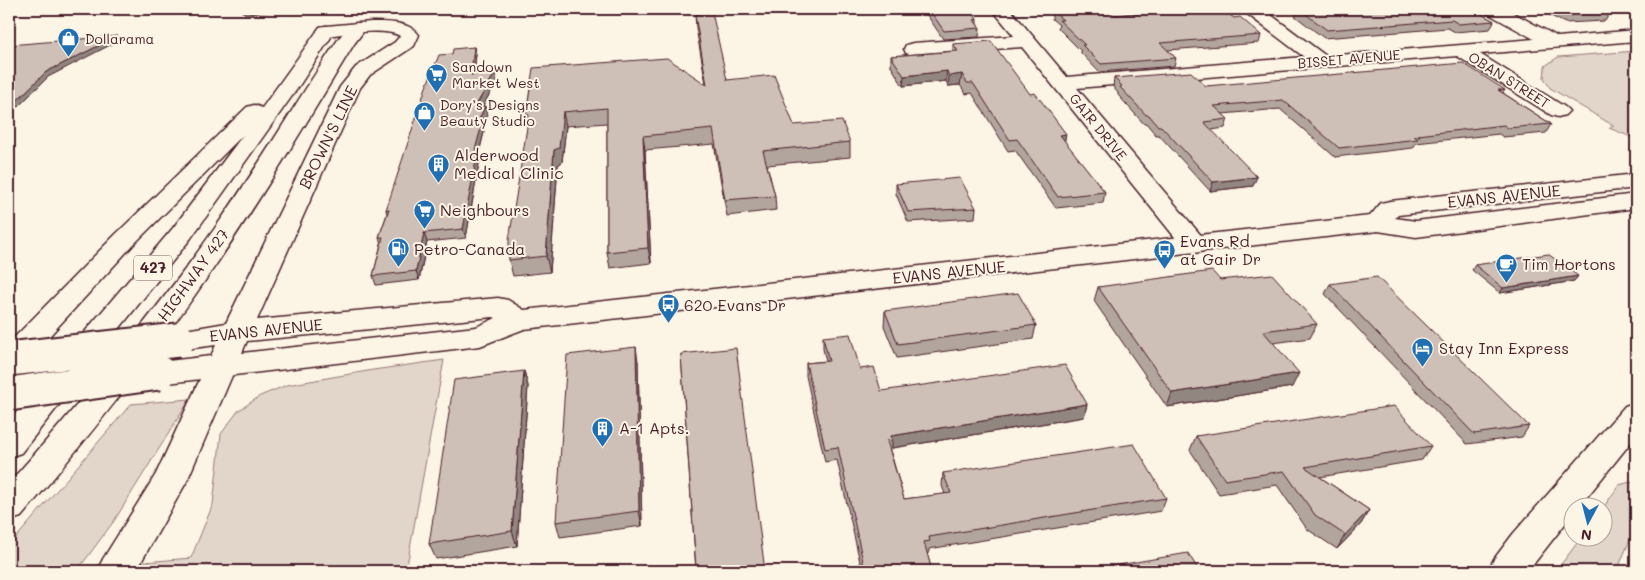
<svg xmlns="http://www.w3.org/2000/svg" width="1645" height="580" font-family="Mali,sans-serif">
<rect width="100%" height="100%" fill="#fcf5e5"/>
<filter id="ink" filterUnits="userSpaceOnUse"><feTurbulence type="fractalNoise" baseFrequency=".02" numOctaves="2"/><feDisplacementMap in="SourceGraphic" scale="10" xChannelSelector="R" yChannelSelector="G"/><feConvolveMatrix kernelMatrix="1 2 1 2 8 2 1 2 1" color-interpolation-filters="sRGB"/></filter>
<g filter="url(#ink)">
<path fill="#e2d5ca" stroke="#967a7a" d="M1636,51V139L1609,128L1614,126L1550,88L1544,78L1545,66L1558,57Z
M444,360L406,571H138L144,562L191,558L213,504L221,434L238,411L260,396L287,385L373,370Z
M190,399L114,521L77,571H9V546L131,404Z
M1630,482L1636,484V525L1617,571H1556L1581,538H1602L1603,508L1619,485Z"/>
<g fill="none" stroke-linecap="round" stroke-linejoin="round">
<defs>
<path id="minor" d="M992,9H1010L1067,77L1304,57L1246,13L1243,9H1263L1326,56L1534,39L1487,13L1484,9H1506L1558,37L1636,30V41L1480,54L1565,107L1569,111L1565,115L1558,117L1551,115L1457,56L1077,88L1204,239L1208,245L1204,251L1195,253L1186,251L1022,47L913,55L906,53L904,49L906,45L913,43L1014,36Z"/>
<path id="major" d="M371,22C386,22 409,21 419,35L414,46L370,75L360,88L257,320L498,298L508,300L524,310L1370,216L1381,203L1390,201L1636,174V188L1398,215L1395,218L1416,221L1636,194V208L1416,237L1378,231L524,329L480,346L159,384L148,381L144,373L148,365L159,362L211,356L216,345L178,350L168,347L163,340L168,333L226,323L340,87L356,67L395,42L400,36C384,27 344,34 326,36L320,35L317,31L320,27L326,26ZM493,317L496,318L476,327L242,353L247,341Z"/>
<path id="highway" d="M357,23L363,24L366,28L354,44C307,122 260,200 209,275C151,359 87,439 21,517L9,521V483C82,401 152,317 215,228C259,166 297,100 339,38L351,24Z
M326,26L332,27L335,31L297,89L191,238L21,453L9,457V421L173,228L243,135L133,245L20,368L9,372V343L115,235L247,107L254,105L262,108L320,27Z
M222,353L233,356L237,364L187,481L136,571H97L103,559L156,474L207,364L211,356Z
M1636,402V436L1578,508H1572V515L1528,571H1488L1494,559L1513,534L1625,406Z"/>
</defs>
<use href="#minor" stroke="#4a1f2b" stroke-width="3"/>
<use href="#major" stroke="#4a1f2b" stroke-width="3"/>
<use href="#highway" stroke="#4a1f2b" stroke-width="3"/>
<use href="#minor" fill="#fcf5e5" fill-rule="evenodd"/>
<use href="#major" fill="#fcf5e5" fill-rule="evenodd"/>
<use href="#highway" fill="#fcf5e5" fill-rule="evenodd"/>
<defs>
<path id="major-bridge" d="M9,359L178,340
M9,394L159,373"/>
</defs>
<use href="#major-bridge" stroke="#4a1f2b" stroke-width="37" stroke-linecap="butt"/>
<use href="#major-bridge" stroke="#fcf5e5" stroke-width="33"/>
</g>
<path fill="#b2a59d" stroke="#4a1f2b" d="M923,9H970L977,19V24L980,28L979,37L943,39Z
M1045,9H1080L1083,10L1114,15L1176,10L1174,9H1222L1234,18L1261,35L1259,43L1168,50L1176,58L1174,66L1099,72L1081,53V51L1058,28L1059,25L1052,19V16Z
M1294,9H1472L1494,21L1490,29L1455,32L1448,28L1324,38L1295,16L1297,11Z
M1537,9H1601L1610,13L1605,21L1565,23Z
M695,15L727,80L794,125L850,142V157L767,165L775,196L776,210L727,216L714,144L645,150L651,263L610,268L607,252V123L566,126L562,162L558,165L550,272L513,276L509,260L528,122L526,115L706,84L696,28Z
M953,44L1030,94L1066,134L1064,141L1105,192L1103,203L1056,208L1015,150L1008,151L972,93L966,94L960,85L948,86L946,81L903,86L891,66V56L953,51Z
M474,47L476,54L474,75L497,81L482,107L487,115L482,125L484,132L479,153L480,158L466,238L427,242L419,280L376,285L373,276L381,244L379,237L387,214L386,210L452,54Z
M1114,78L1206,86L1505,90L1503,93L1551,124L1546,133L1503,137L1499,134L1416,143L1413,148L1335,157L1280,109L1222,114L1228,119L1225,128L1211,130L1253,186L1210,191L1159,135H1156L1146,123L1144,124L1118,95V93L1113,87Z
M896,184L976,208L975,218L908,222L896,194Z
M1475,265L1578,276L1574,281L1500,293L1472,270Z
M1220,280L1317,324L1310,338L1273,343L1292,387L1167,407L1094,301L1098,287Z
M1330,284L1529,426L1522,437L1467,444L1325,294Z
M885,311L1036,325L1033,339L897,358L884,326Z
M823,337L860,369L881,391L1087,404L1084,417L892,448L891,452V453L904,499L945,494L942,486L943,473L1166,498L1161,511L929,549V553H927L932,571H862L837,460L825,462L806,376V363L826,361L823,349Z
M681,354L765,571H696Z
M638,361L642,526L560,537L556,522Z
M524,371L528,386L517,546L436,559L429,544Z
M1196,436L1431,446L1422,460L1320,477L1369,510L1361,524L1337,549L1307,529L1277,485L1219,494L1190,450Z"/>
<path fill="#918680" stroke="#4a1f2b" d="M240,9H288V10L245,14L244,12H242Z
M118,36L120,40L48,77L9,116V108L46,72Z
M474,47L476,54L473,83L471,75Z
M947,71L946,81L903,86L904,76Z
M495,73L497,81L477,116L475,107Z
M962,74L960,85L948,86L949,76Z
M485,106L487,115L482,125L484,132L479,153L480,158L466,238L463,229L475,150L477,124Z
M563,112L566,126L562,162L558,165L550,272L546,256L554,150Z
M10,133L13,138L9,142V134Z
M1066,134L1064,145L1060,135Z
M643,136L645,150L651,263L648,248Z
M1257,177L1253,186L1210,191L1213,182Z
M424,233L427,242L419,280L416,271Z
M1578,276L1574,281L1500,293L1503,288Z
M636,347L638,361L642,526L639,511Z
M524,371L528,386L517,546L512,531Z
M1299,373L1292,387L1167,407L1172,393Z
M1087,404L1084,417L892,448V440L891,436Z
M1369,510L1361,524L1337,549L1345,535Z"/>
<path fill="#cfc0b7" stroke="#4a1f2b" d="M929,9H970L977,19L974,20L980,28L944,31Z
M1054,9H1080L1083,10L1108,9L1114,15L1186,10L1184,9H1222L1234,18L1240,17L1261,35L1160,43L1176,58L1101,64L1082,45H1085L1059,20H1063L1053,11H1056Z
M1299,9H1472L1494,21L1459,24L1452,20L1327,30Z
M1557,9H1601L1610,13L1569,15Z
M712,12L727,80L774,75L794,125L842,121L850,142L763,151L775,196L725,200L713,129L643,136L648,248L607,252V108L563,112L559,148L554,150L546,256L509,260V240L529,115H526L533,68L667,58L707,85L695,15Z
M118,36L46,72L9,108V45Z
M991,41L1030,94L1035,93L1049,111L1066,134L1060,135L1105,192L1058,197L1017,139L1010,140L973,83H967L962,74L949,76L947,71L904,76L891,56L958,51L953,44Z
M474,47L471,75L495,73L475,107L485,106L477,124H482L475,150H478L463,229L424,233L416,271L373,276L383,237H379L389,209L386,210L426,87L439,55L452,54L453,49Z
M1463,63L1505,90H1498L1551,124L1508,128L1504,125L1418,135L1420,136H1414L1418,139L1339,148L1283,100L1214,106L1228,119L1204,122L1257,177L1213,182L1161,126H1158L1149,115H1146L1120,87L1122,86L1114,78L1191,72L1206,86Z
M960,178L976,208L908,212L896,184Z
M1548,254L1578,276L1503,288L1475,265Z
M1212,271L1220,280L1272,274L1317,324L1263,331L1299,373L1172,393L1098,287Z
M1377,277L1529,426L1474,434L1330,284Z
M1018,293L1036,325L898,344L885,311Z
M850,334L860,369L874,367L881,391L1065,365L1087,404L891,436L892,440L887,441L904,499L951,493L943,473L1134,444L1166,498L929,537L930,541L924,542L932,571H865L838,447L825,449L806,363L829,361L823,337Z
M636,347L639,511L556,522L567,355Z
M736,348L765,571H711L710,566L696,568L681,354Z
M524,371L512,531L429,544L454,380Z
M1394,406L1431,446L1305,467L1369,510L1345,535L1315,515L1284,471L1225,480L1196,436Z
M1188,553L1199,571H1084Z"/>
</g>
<defs>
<symbol id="shop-pin" viewBox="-11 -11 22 30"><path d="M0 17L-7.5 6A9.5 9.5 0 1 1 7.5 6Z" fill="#1f6fb2" stroke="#fcf5e5"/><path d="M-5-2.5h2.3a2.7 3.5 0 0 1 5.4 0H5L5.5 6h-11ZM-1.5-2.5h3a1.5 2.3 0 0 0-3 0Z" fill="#fff"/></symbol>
<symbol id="supermarket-pin" viewBox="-11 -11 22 30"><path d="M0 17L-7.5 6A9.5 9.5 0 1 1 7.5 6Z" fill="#1f6fb2" stroke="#fcf5e5"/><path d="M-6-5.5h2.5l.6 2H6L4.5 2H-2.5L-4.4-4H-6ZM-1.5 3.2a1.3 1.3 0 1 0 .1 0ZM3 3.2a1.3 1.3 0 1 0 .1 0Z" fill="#fff"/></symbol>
<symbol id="building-pin" viewBox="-11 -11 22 30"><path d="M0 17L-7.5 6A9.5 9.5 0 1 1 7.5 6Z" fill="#1f6fb2" stroke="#fcf5e5"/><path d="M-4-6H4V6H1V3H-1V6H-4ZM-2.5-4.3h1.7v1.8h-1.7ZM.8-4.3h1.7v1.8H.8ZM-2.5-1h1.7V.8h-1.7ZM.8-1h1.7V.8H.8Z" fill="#fff"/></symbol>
<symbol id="fuel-pin" viewBox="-11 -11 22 30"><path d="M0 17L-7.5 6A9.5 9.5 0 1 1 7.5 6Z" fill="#1f6fb2" stroke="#fcf5e5"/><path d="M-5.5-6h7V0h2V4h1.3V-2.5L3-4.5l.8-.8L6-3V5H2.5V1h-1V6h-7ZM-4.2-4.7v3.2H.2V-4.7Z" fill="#fff"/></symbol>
<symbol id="bus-pin" viewBox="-11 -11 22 30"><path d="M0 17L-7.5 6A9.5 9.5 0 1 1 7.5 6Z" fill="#1f6fb2" stroke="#fcf5e5"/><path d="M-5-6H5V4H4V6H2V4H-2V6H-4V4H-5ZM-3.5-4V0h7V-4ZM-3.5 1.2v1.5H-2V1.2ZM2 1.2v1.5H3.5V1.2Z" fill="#fff"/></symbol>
<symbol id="cafe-pin" viewBox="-11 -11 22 30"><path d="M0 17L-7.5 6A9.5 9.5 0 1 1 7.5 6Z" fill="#1f6fb2" stroke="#fcf5e5"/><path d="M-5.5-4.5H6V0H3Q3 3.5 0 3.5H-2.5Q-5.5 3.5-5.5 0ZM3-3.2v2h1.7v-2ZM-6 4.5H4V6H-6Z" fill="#fff"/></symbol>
<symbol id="hotel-pin" viewBox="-11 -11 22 30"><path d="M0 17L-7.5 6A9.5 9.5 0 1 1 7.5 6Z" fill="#1f6fb2" stroke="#fcf5e5"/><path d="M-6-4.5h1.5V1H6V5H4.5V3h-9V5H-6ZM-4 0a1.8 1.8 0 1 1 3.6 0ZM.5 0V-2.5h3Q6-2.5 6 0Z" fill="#fff"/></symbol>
</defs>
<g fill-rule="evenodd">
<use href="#shop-pin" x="56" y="26" width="25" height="34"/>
<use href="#supermarket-pin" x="424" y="62" width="25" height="34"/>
<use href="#shop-pin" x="412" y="100" width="25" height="34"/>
<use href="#building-pin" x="426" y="152" width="25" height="34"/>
<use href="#supermarket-pin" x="412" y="198" width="25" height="34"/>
<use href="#fuel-pin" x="386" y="236" width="25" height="34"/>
<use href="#bus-pin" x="1152" y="238" width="25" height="34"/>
<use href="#cafe-pin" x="1494" y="252" width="25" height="34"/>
<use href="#bus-pin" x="656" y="292" width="25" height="34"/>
<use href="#hotel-pin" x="1410" y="336" width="25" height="34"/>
<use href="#building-pin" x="590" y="416" width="25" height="34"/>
</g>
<g text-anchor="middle" stroke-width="4" stroke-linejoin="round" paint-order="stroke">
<g font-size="14" fill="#4a1f2b" stroke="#fcf5e5" text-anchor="start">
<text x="85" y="44">Dollarama</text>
<text x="452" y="72">Sandown<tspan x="452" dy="16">Market West</tspan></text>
<text x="440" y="110">Dory’s Designs<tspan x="440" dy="16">Beauty Studio</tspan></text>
</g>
<g font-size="14" fill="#4a1f2b" stroke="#fcf5e5">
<text transform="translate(1349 59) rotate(-5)" y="5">BISSET AVENUE</text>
<text transform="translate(1509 80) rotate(32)" y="5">OBAN STREET</text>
<text transform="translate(1098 127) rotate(51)" y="5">GAIR DRIVE</text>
</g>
<rect fill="#fcf5e5" stroke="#7f5f63" stroke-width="1" x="134" y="255.5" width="38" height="25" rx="4"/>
<g font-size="15" font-weight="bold" fill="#4a1f2b">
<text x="153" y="273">427</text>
</g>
<g font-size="16" fill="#4a1f2b" stroke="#fcf5e5">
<text transform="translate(328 137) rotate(-64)" y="6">BROWN'S LINE</text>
<text transform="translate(1504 196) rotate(-6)" y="6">EVANS AVENUE</text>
<text transform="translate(949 272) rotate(-6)" y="6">EVANS AVENUE</text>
<text transform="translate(193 275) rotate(-54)" y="6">HIGHWAY 427</text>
<text transform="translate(266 330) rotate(-6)" y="6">EVANS AVENUE</text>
</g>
<g font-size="16" fill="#4a1f2b" stroke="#fcf5e5" text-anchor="start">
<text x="454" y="161">Alderwood<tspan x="454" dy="18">Medical Clinic</tspan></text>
<text x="440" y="216">Neighbours</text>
<text x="1180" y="247">Evans Rd<tspan x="1180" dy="18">at Gair Dr</tspan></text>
<text x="414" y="255">Petro-Canada</text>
<text x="1522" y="270">Tim Hortons</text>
<text x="684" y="311">620 Evans Dr</text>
<text x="1439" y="354">Stay Inn Express</text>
<text x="619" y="434">A-1 Apts.</text>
</g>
</g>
<rect width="1645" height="580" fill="none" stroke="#fcf5e5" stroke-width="30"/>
<rect x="15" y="15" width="1615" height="550" fill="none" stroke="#4a1f2b" stroke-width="2" filter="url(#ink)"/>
<g transform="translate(1588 522) rotate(187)"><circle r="24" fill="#fcf5e5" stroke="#b59f9b"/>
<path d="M0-4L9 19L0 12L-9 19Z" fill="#1f6fb2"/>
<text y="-8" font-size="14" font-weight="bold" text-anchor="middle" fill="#4a1f2b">N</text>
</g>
</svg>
